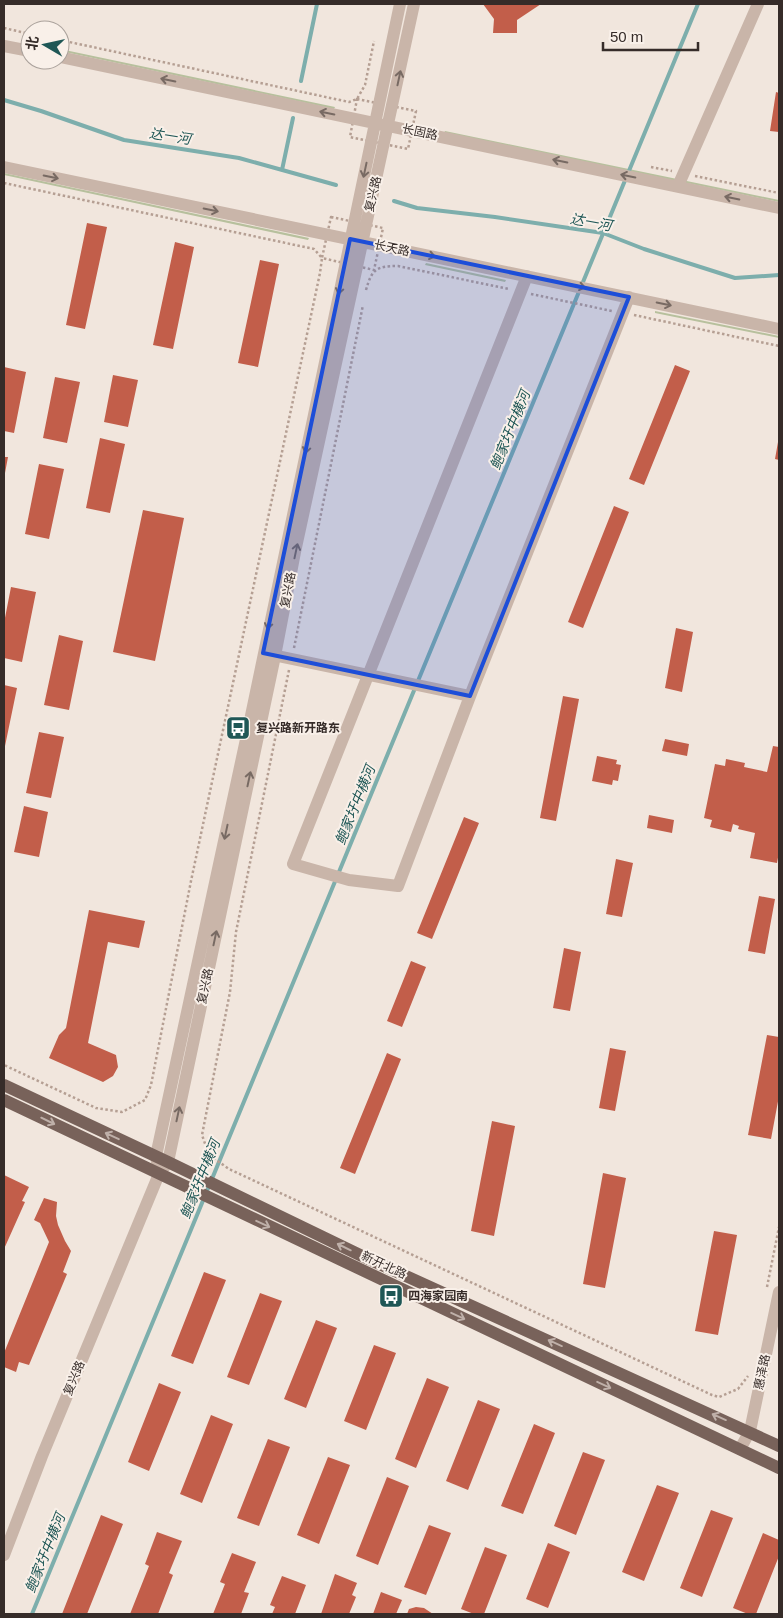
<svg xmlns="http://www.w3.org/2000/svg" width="783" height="1618" font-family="Helvetica,'Noto Sans SC',sans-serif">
<rect width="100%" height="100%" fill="#f1e6dd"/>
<path fill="#b7c09d" d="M60,49L335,107L334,109L60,51Z
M445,131L779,200V202L444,133Z
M4,173L309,238L308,240L4,175Z
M426,263L506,280L505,282L425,265Z
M655,311L779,336V338L655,313Z"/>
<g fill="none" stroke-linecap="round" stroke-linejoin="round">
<path stroke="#7daeac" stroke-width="4" d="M301,81L317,4
M4,100L41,111L124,140L239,158L336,185
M282,170L293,118
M394,201L417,208L495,217L603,233L644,249L735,278L779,275
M32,1614L698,4"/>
</g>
<path fill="#c25e4a" d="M483,4H541L517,20V33H493L494,19Z
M776,92L779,93V132L770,131Z
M87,223L107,227L85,329L66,325Z
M175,242L194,247L173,349L153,345Z
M260,260L279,264L258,367L238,363Z
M675,365L690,371L644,485L629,479Z
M4,367L26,372L14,433L4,431Z
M113,375L138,380L128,427L104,422Z
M55,377L80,382L67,443L43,438Z
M100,438L125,444L110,513L86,508Z
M778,442H779V460L775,459Z
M4,457H8L5,473H4Z
M39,464L64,469L49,539L25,534Z
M614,506L629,512L583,628L568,622Z
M143,510L184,518L155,661L113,652Z
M11,587L36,592L22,662L4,658V623Z
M676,628L693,632L682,692L665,688Z
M59,635L83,641L69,710L44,705Z
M4,685L17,688L5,746H4Z
M563,696L579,699L556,821L540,818Z
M39,732L64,737L51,798L26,793Z
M665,739L689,744L687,756L662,751Z
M773,746L779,747V852L777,863L750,858L755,833L738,829L739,826L733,824L731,832L710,827L712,820L704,818L715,764L725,766L726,759L745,763L744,767L767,772Z
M597,756L617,760L616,764L621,765L618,781L613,780L612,785L592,781Z
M24,806L48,812L39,857L14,852Z
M649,815L674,820L672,833L647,828Z
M464,817L479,823L432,939L417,933Z
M616,859L633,863L622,917L606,914Z
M759,896L775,899L765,954L748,951Z
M89,910L145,921L139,948L108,942L88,1043L116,1055L118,1067L113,1076L103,1082L49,1058L59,1035L66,1028Z
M564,948L581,952L570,1011L553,1008Z
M411,961L426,967L402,1027L387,1021Z
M767,1035L779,1037V1096L771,1139L748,1135Z
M610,1048L626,1051L615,1111L599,1108Z
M387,1053L401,1059L355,1174L340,1168Z
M492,1121L515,1126L494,1236L471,1231Z
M603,1173L626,1178L605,1288L583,1284Z
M4,1175L29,1187L22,1201L25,1202L4,1249Z
M44,1198L57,1202L56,1216L58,1225L65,1241L71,1251L63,1272L67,1274L29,1365L19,1362L16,1372L4,1367V1353L49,1242L40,1223L34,1220Z
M714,1231L737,1235L718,1335L695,1331Z
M204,1272L226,1280L193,1364L171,1356Z
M260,1293L282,1301L249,1385L227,1377Z
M316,1320L337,1328L306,1408L284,1399Z
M374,1345L396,1353L366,1430L344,1421Z
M427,1378L449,1387L416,1468L395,1459Z
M159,1383L181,1392L149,1471L128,1462Z
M478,1400L500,1409L468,1490L446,1481Z
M211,1415L233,1424L202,1503L180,1494Z
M534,1424L555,1433L523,1514L501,1506Z
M268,1439L290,1447L259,1526L237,1518Z
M583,1452L605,1460L576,1535L554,1526Z
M328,1457L350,1465L319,1544L297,1535Z
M387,1477L409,1486L378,1565L356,1556Z
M657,1485L679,1493L644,1581L622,1572Z
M711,1510L733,1518L702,1597L680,1588Z
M101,1515L123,1524L87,1614H62Z
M429,1525L451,1533L426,1595L404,1587Z
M157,1532L182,1541L169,1573L173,1575L158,1614H130L149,1566L145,1564Z
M763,1533L779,1540V1556L756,1614H748L733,1608Z
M548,1543L570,1552L548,1608L526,1599Z
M485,1547L507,1555L484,1614H474L461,1609Z
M232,1553L256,1562L244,1592L249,1593L241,1614H213L225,1584L220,1582Z
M335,1574L357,1583L352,1595L356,1597L349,1614H321Z
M282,1576L306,1585L295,1614H272L275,1607L270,1605Z
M381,1592L402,1600L396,1614H373Z
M416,1607L424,1608L433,1614H407L409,1609Z"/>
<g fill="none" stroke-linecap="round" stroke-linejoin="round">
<path stroke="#b59f93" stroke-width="2.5" stroke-dasharray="2.5 2.5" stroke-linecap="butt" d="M4,28L30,34
M60,40L349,102L357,99L365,85L374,41
M357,99L416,111L408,149L350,137Z
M651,167L672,171
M695,176L779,193
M4,183L314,249L322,258L320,273L191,881L151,1085L145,1100L122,1112L96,1108L4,1065
M331,217L383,228L374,270L322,258Z
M366,290C372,269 376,266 398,266L509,289
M531,294L612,311
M634,315L779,346
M294,648L363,305
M289,670L236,932L230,992L202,1135L209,1155L229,1169L712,1395L719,1397L738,1389L748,1376
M767,1287L779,1227"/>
<path stroke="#c9b5a9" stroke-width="12" d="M4,46L30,51
M60,57L779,208
M4,167L779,329
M678,186L758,4
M527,276L293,864L349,880L398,886L472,691L629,297
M268,654L470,696
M158,1167L156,1156L248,730L400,4
M740,1449L750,1431L779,1292
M4,1555L42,1456L159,1174L168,1162L275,656L295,552L414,4"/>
<path stroke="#78625a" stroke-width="12" d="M4,1085L168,1162L362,1256L779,1446
M4,1100L779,1468"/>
</g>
<defs><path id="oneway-shaft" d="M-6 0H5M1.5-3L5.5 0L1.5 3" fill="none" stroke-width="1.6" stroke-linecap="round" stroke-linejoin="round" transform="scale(1.25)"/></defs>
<g stroke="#786a63">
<use href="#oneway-shaft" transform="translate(399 78) rotate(-78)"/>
<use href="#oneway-shaft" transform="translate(168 80) rotate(-168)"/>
<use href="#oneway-shaft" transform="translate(327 113) rotate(-168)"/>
<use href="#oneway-shaft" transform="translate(560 161) rotate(-168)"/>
<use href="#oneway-shaft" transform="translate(365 170) rotate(102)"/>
<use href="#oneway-shaft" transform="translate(628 176) rotate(-168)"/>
<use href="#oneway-shaft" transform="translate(51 177) rotate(12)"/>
<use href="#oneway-shaft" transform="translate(732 198) rotate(-168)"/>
<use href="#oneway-shaft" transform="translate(211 210) rotate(12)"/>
<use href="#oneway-shaft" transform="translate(428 255) rotate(12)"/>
<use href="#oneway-shaft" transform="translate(578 286) rotate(12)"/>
<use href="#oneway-shaft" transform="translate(340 287) rotate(102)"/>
<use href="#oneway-shaft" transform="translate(664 304) rotate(12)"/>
<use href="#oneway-shaft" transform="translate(307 446) rotate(102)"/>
<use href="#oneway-shaft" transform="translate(296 551) rotate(-78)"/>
<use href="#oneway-shaft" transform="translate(269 622) rotate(102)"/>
<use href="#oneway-shaft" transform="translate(249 779) rotate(-78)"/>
<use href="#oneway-shaft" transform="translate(226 832) rotate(102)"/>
<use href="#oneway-shaft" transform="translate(215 938) rotate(-78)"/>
<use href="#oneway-shaft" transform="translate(178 1114) rotate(-78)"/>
</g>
<g stroke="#bfb0a9">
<use href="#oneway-shaft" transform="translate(48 1121) rotate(26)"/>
<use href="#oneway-shaft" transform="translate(112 1136) rotate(-155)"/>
<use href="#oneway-shaft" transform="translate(263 1224) rotate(25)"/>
<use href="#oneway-shaft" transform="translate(344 1247) rotate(-154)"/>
<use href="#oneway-shaft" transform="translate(458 1316) rotate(25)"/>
<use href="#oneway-shaft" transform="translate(555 1343) rotate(-156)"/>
<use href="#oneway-shaft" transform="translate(604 1385) rotate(25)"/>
<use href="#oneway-shaft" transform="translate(719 1417) rotate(-156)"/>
</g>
<path fill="#1d4ed8" fill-opacity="0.2" stroke="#1d4ed8" stroke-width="4" stroke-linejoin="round" d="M350,239L629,297L470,696L263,653Z"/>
<defs>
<symbol id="bus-square" viewBox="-11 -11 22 22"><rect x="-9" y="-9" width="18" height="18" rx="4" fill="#1f5756" stroke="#f9f0e9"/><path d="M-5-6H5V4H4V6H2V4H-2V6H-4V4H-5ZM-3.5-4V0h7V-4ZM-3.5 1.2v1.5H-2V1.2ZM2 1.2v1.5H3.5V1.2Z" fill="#fff"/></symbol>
</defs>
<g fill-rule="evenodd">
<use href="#bus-square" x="224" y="714" width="28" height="28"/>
<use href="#bus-square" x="377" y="1282" width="28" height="28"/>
</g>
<g text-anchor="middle" stroke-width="4" stroke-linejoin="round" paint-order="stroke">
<g font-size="12" fill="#362c29" stroke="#f9f0e9">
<text transform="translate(420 132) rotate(12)" y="4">长固路</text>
<text transform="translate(373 194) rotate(-77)" y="4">复兴路</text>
<text transform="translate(392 248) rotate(12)" y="4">长天路</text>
<text transform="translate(288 590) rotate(-79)" y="4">复兴路</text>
<text transform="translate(205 986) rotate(-78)" y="4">复兴路</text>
<text transform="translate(384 1265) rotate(25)" y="4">新开北路</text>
<text transform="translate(762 1372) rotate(-78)" y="4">惠泽路</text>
<text transform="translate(74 1378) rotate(-67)" y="4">复兴路</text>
</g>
<g font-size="12" font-weight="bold" fill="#362c29" stroke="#f9f0e9" text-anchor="start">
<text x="256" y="732">复兴路新开路东</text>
<text x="408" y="1300">四海家园南</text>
</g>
<g font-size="14" font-style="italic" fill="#1f5756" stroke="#f9f0e9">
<text transform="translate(170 136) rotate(9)" y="5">达一河</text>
<text transform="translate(591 222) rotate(10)" y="5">达一河</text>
<text transform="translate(510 430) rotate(-68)" y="5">鲍家圩中横河</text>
<text transform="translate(355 805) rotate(-68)" y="5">鲍家圩中横河</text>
<text transform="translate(200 1179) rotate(-68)" y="5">鲍家圩中横河</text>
<text transform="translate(45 1553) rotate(-68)" y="5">鲍家圩中横河</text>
</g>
</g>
<rect width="783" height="1618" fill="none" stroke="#362c29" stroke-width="10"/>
<g transform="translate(45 45) rotate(279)"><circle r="24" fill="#f9f0e9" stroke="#aba29c"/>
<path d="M0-4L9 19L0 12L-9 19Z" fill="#1f5756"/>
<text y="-8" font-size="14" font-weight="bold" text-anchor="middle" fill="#362c29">北</text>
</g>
<path d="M603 42v8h95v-8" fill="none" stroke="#362c29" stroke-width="2.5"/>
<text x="610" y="42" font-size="15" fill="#362c29" stroke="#f9f0e9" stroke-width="4" paint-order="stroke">50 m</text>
</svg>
